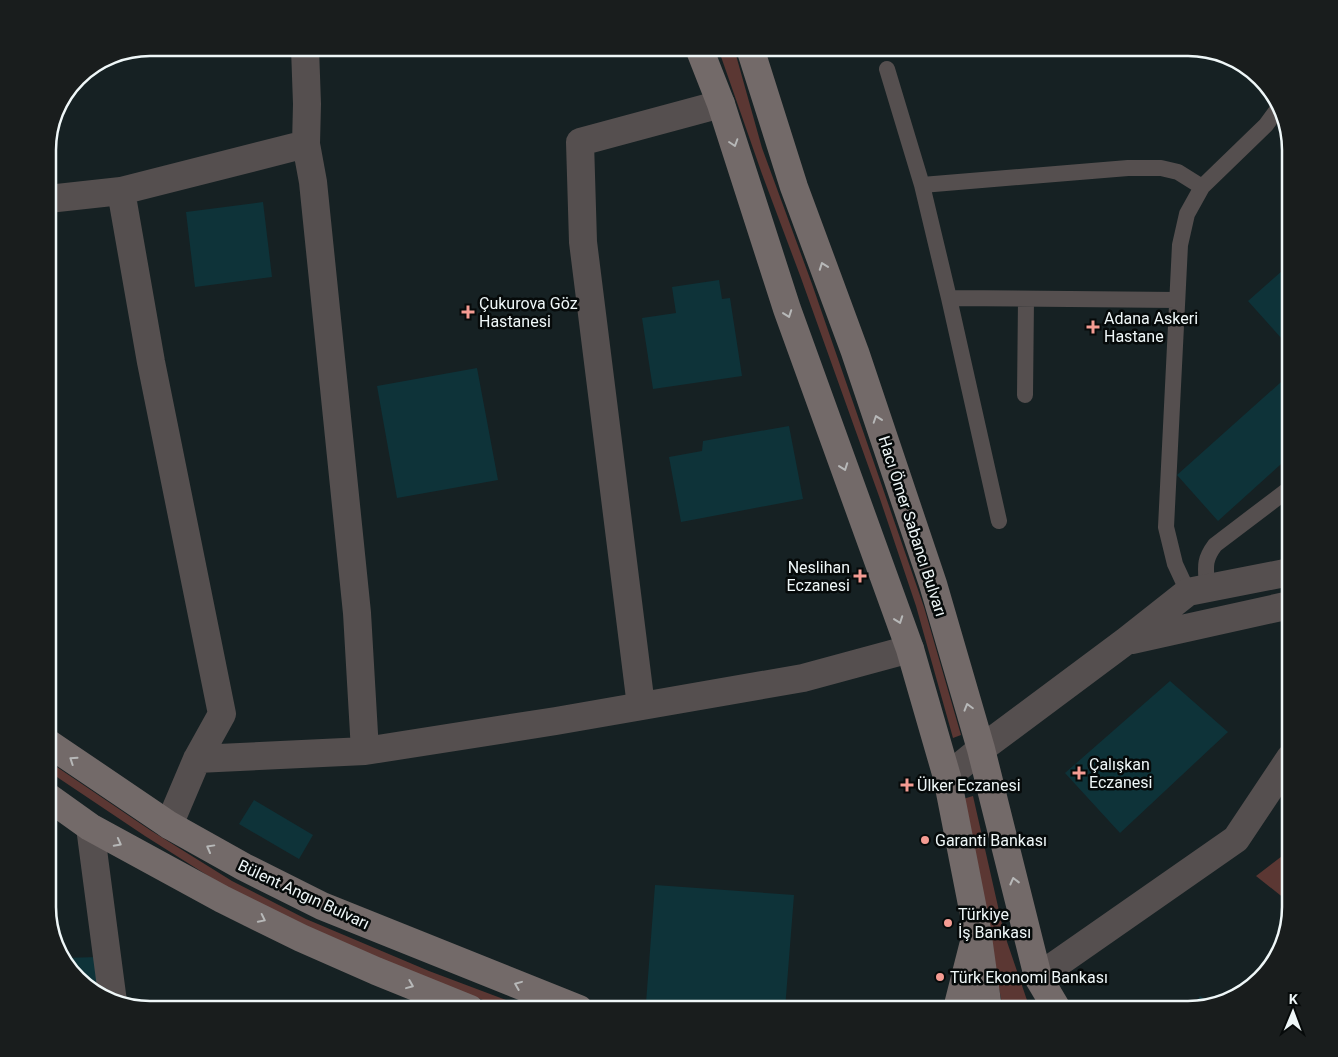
<svg xmlns="http://www.w3.org/2000/svg" width="1338" height="1057" font-family="Roboto,sans-serif">
<rect width="100%" height="100%" fill="#162123"/>
<path fill="#5b3733" d="M718,48H734L762,148L812,284L924,607L961,735L953,738L916,606L880,499L801,278L762,174Z
M48,761L150,830L232,881L306,919L429,971L530,1009H507L424,978L304,926L229,889L145,836L48,771Z
M973,796L1004,933L1030,1009H1003L963,799Z
M1290,850V903L1256,876Z"/>
<path fill="#0e3339" d="M263,202L272,277L195,287L186,212Z
M1290,264V348L1248,301Z
M719,280L722,299L730,298L742,376L653,389L642,318L676,313L672,287Z
M477,368L498,480L397,498L377,386Z
M1290,374V456L1218,521L1177,475Z
M789,426L803,499L681,522L669,457L702,451L703,441Z
M1170,681L1228,732L1120,833L1065,773Z
M254,800L313,835L299,859L239,824Z
M655,885L794,895L785,1009H734L646,1003Z
M98,957L99,994L83,984L63,958Z
M1200,996L1212,1004L1193,1008Z"/>
<g fill="none" stroke-linecap="round" stroke-linejoin="round">
<path stroke="#554f4f" stroke-width="16" d="M887,69L922,185L949,298L999,521
M922,185L1128,168H1161L1178,172L1202,187
M949,298L1177,300
M1025,395L1026,299
M1207,587C1206,568 1203,561 1215,545L1290,488
M1188,592L1175,564L1166,527L1180,245L1187,214L1202,187L1266,125L1280,106"/>
<path stroke="#554f4f" stroke-width="28" d="M306,144L313,182L357,613L365,751
M121,191L151,362L222,714L197,759L169,825
M48,199L121,191L306,144L307,104L305,48
M1132,640L1290,605
M641,706L583,242L580,142L721,104
M197,759L365,751L556,721L803,678L910,649
M947,777L981,749L1126,641L1188,592L1290,572
M90,827L113,1002
M1038,977L1236,839L1290,758"/>
<path stroke="#736a69" stroke-width="28" d="M699,48L721,104L787,309L910,649L947,777L977,930L988,1009
M750,48L794,187L855,352L933,584L981,749L1038,977L1057,1009
M48,743L169,825L244,867L322,906L579,1009
M48,797L90,827L222,899L301,938L376,971L470,1009
M957,1009L973,946"/>
</g>
<defs><path id="oneway-chevron" d="M-2-3.5L2.5 0L-2 3.5" fill="none" stroke-width="1.6" stroke-linecap="round" stroke-linejoin="round" transform="scale(1.25)"/></defs>
<g stroke="#b7b8b8">
<use href="#oneway-chevron" transform="translate(734 143) rotate(72)"/>
<use href="#oneway-chevron" transform="translate(823 266) rotate(-110)"/>
<use href="#oneway-chevron" transform="translate(788 314) rotate(70)"/>
<use href="#oneway-chevron" transform="translate(877 419) rotate(-109)"/>
<use href="#oneway-chevron" transform="translate(844 467) rotate(70)"/>
<use href="#oneway-chevron" transform="translate(899 620) rotate(70)"/>
<use href="#oneway-chevron" transform="translate(968 707) rotate(-106)"/>
<use href="#oneway-chevron" transform="translate(73 760) rotate(-146)"/>
<use href="#oneway-chevron" transform="translate(118 843) rotate(28)"/>
<use href="#oneway-chevron" transform="translate(210 848) rotate(-151)"/>
<use href="#oneway-chevron" transform="translate(1014 881) rotate(-104)"/>
<use href="#oneway-chevron" transform="translate(262 919) rotate(26)"/>
<use href="#oneway-chevron" transform="translate(410 985) rotate(22)"/>
<use href="#oneway-chevron" transform="translate(518 985) rotate(-158)"/>
</g>
<g fill="#f59c93" stroke="#060a0a" stroke-width="2">
<path d="M465.5 304.5h5v5h5v5h-5v5h-5v-5h-5v-5h5z"/>
<path d="M1090.5 319.5h5v5h5v5h-5v5h-5v-5h-5v-5h5z"/>
<path d="M857.5 568.5h5v5h5v5h-5v5h-5v-5h-5v-5h5z"/>
<path d="M1076.5 765.5h5v5h5v5h-5v5h-5v-5h-5v-5h5z"/>
<path d="M904.5 777.5h5v5h5v5h-5v5h-5v-5h-5v-5h5z"/>
<circle cx="925" cy="840" r="5"/>
<circle cx="948" cy="923" r="5"/>
<circle cx="940" cy="977" r="5"/>
</g>
<g text-anchor="middle" stroke-width="5" stroke-linejoin="round" paint-order="stroke">
<g font-size="16" fill="#eff7f8" stroke="#060a0a" text-anchor="start">
<text x="479" y="309">Çukurova Göz<tspan x="479" dy="18">Hastanesi</tspan></text>
<text x="1104" y="324">Adana Askeri<tspan x="1104" dy="18">Hastane</tspan></text>
<text x="850" y="573" text-anchor="end">Neslihan<tspan x="850" dy="18">Eczanesi</tspan></text>
<text x="1089" y="770">Çalışkan<tspan x="1089" dy="18">Eczanesi</tspan></text>
<text x="917" y="791">Ülker Eczanesi</text>
<text x="935" y="846">Garanti Bankası</text>
<text x="958" y="920">Türkiye<tspan x="958" dy="18">İş Bankası</tspan></text>
<text x="950" y="983">Türk Ekonomi Bankası</text>
</g>
<g font-size="16" fill="#eff7f8" stroke="#060a0a">
<text transform="translate(913 526) rotate(72)" y="6">Hacı Ömer Sabancı Bulvarı</text>
<text transform="translate(304 894) rotate(25)" y="6">Bülent Angın Bulvarı</text>
</g>
</g>
<path d="M0 0H1338V1057H0ZM150 56H1188A94 94 0 0 1 1282 150V907A94 94 0 0 1 1188 1001H150A94 94 0 0 1 56 907V150A94 94 0 0 1 150 56Z" fill="#191d1d" fill-rule="evenodd"/>
<path fill="none" stroke="#eff7f8" stroke-width="2.5" d="M150 56H1188A94 94 0 0 1 1282 150V907A94 94 0 0 1 1188 1001H150A94 94 0 0 1 56 907V150A94 94 0 0 1 150 56Z"/>
<g transform="translate(1293 1012) rotate(1)" stroke="#060a0a" stroke-width="4" paint-order="stroke">
<path d="M0-4L9 19L0 12L-9 19Z" fill="#eff7f8"/>
<text y="-8" font-size="14" font-weight="bold" text-anchor="middle" fill="#eff7f8">K</text>
</g>
</svg>
